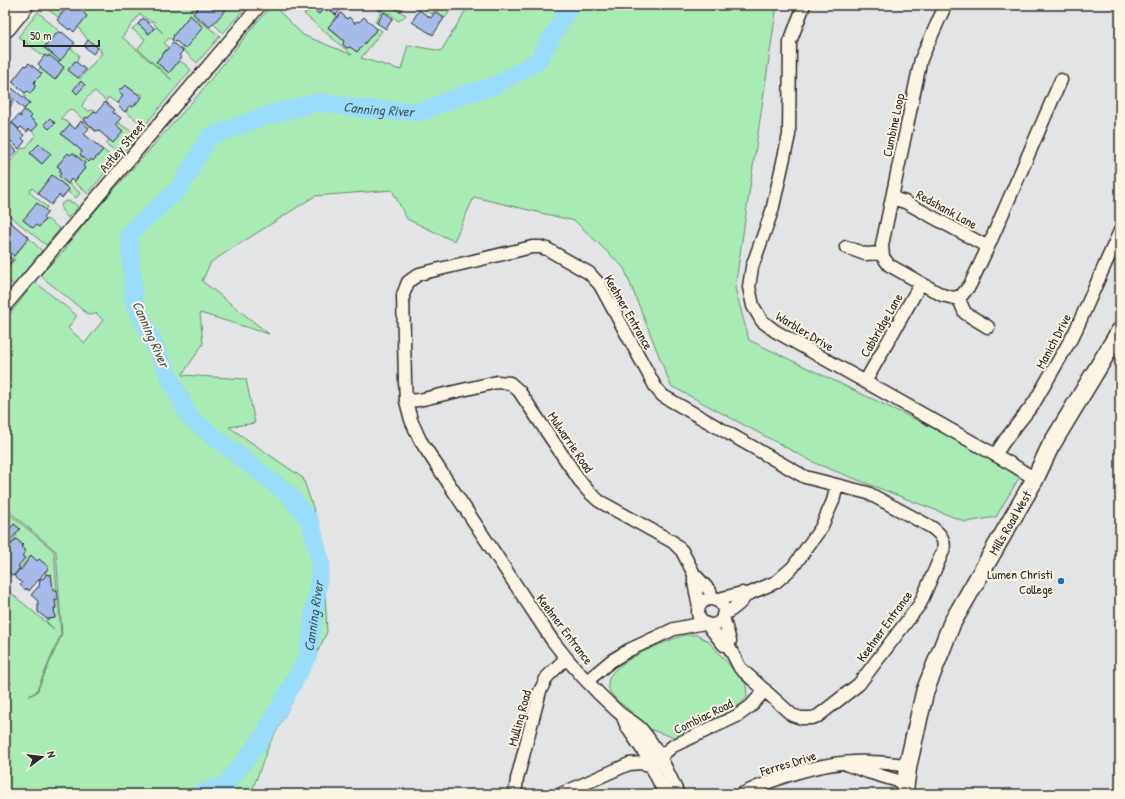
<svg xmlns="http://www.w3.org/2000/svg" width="1125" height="799" font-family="'Patrick Hand',sans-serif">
<rect width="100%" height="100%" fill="#e2e4e6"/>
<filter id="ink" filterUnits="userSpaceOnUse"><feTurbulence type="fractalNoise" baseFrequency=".025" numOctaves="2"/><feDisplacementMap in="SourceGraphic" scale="8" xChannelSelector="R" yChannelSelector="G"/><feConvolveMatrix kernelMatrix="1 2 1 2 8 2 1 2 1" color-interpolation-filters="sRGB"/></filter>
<g filter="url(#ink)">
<path fill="#a8ebb5" stroke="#6a8b70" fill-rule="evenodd" d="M44,5H65L62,9L63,10L58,17L43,6Z
M76,5H89L95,10L99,5H200L197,19L220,36L197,63L182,49L183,47L185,48L203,27L190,15L173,36L174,37L172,39L175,42L169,38L164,43L168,47L156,62L169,73L179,61L185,64L191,70L144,126L126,112L131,107H133L143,95L141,93L139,95L125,85L119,92L123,96L117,103L108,97L106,101L95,91C89,96 83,100 82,107L89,111L92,110L95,111L88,118L84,120L96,132L72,109L68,110L61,118L70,124L61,134L82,151L80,155L88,162L91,159L93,161L103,150L116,159L88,194L74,182L85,168L83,166L85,163L73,153L70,155L68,153L57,166L61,169V173L59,176L68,184L72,185V186L80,193L76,198L68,192L69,189L52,175L38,193L32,188L29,192L47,207L45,210L23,220L33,228L36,225L39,227L45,220L47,219L60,229L46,245L5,212V168L22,148L25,149L36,135L32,131L38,125L30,118L31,116L24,110L29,103L25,99V93L27,91L30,93L35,87L34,82L41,74L38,71L40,68L55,79L64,68L50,56L48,57L45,55L44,56L18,37L38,12L59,31L43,48L51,53L72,49L79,55L77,62L75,61L68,70L80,79L102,53L100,52L101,50L88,40L78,27L87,16ZM140,14L151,22L153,21L155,22L154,24L163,33L156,27L149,34L138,24L132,29L145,39L138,49L172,80L122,37ZM39,144L50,155L42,164L30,154Z
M228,5H248L223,33L213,23L225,10L223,8Z
M273,5L303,35L352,55L304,14L311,8L319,14L327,5H336L332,11L337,16L328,28L344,41V46L347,48L350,47L357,52L378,28L382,31L361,58L401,70L408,45L441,51L469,5H777L735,288L749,340L1023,471L996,517L966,522L817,464L671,386L624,268L575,221L474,197L454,241L407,219L392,190L315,196L211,262L202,281L269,334L200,313L203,344L182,375L246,379L255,423L229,427L303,478L322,534L327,632L307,674L269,745L251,794H5V688L6,689L11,683L5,678V588L54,629L46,621L47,619L55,618L54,608H56L55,600H58L61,634L36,692L29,696L37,692L62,634L56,551L5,508V320L35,282L76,315V317L68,328L85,343L103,320L96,313L93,315L91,314L89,315L42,277L41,274L63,252L88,219L199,94L257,22Z
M386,5H390L406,15L402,19L398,21L390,13L389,14L384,12L377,23L375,22Z
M428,5H454L445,18L435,10L432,14L425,10Z
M117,122L137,135L121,155L106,144L109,139L113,143L122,132L115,125Z
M67,201L74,203L78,207L68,218L61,209L62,203Z
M29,238L42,251L14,285L5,278V268L15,260L13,257Z
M7,512L54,551L57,590H53L49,575L45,573L49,568L39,559L37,561L31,556L20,568L18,566L25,558L22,556L26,551L21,547L23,545L16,539L5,552V550L17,536L16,534L20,529L14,524L9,530L5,527V515Z
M684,635H698L709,642L746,684L747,697L741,704L676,738C668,735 659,733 652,730C643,725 635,715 627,708C619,702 609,695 608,685C606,662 667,642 684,635Z"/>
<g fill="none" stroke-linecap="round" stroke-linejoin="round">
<path stroke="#99dcfb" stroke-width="18" id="s1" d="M198,794L225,786L263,737L308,656L321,563L310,521L288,494L190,418L165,368L134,301L129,234L179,189L209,137L265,116L318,102L363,109L420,112L465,94L494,86L537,62L571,5"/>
</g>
<path fill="#a7bbea" stroke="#2b2b2b" d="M69,5H76L87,16L74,32L70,28L69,30L57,20Z
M200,5H220L226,10L210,27L193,14Z
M299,5H327L319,14L311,8L307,12Z
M336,5H339L342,8L336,15L331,11Z
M372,5H384L380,11Z
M390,5H405L400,12Z
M419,10L431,18L435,12L444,18L433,35L412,22Z
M384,12L393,18L386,29L377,23Z
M341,13L347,19L349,17L355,23L354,24L357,21L359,22L364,17L377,29L357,52L350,47L347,48L344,46L343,43L344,41L328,27Z
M190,15L203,27L185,49L176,41L175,42L172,39L174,37L173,36Z
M143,18L154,28L149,34L138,24Z
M59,31L61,33L62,32L75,43L60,61L44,47Z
M88,40L98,48L93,54L84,46Z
M173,43L183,51L179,55L182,57L169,73L156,62Z
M45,55L48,57L49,55L64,67L55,80L40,68L41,67L38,64Z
M75,61L86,70L78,78L68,70Z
M29,63L42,74L34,82L35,87L30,94L27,91L25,93L12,82L25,65L26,66Z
M81,81L85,85L77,94L73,90Z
M125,85L142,97L133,107L130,105L125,112L118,106L119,105L117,103L123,96L118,92Z
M12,88L30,103L24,109L7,94Z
M5,96L13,103L5,112Z
M105,102L114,110L112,112L113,114L114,113L121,118L115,125L123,132L113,143L98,130L96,131L84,120L86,117L88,118L95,111L97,112Z
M24,110L32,116L30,118L38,125L32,131L29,129L27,132L21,127L19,129L12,123L18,115L21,117V116L20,115Z
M50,118L55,123L49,129L44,124Z
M81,121L89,128L84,134L103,150L93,161L91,159L89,162L80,155L82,151L61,134L70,124L75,129Z
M12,123L19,129L18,130L24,135L22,138L25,141L19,149L11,141L10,143L5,139V133L6,132L8,133L9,132L7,130Z
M5,139L10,143L9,144L17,151L10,158L8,156L5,159Z
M39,144L51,154L42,164L30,153Z
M68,153L70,155L73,153L85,163L83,166L85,168L74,182L71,179L68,184L59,176L61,173L59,171L61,169L57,166Z
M52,175L69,189L62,198L59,195L51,205L38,193Z
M37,203L48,212L43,218L45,220L39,227L36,225L33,228L23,220Z
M5,221H9L29,238L14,256L5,248Z
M5,253L13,260L6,268H5Z
M14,524L20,529L5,547V527L9,530Z
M16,539L23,545L21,547L26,551L22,556L25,558L18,566L20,568L13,576L7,571L5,572V552Z
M31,555L37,561L39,559L49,567L29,591L27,588L26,590L20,585L22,583L14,576L20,569L21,570Z
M46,574L49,575L51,574L53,590H57L58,600H55L56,608H54L55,618L47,619L38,612V601L31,595L37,588L39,587L40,579L44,578Z
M5,678L11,683L6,689L5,688Z"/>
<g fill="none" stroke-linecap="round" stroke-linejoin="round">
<defs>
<path id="street" d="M804,5L790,42L789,135L772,211L752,267L749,287L753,306L762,321L775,331L1013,465L1035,479
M945,6L921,59L882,245L883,257L889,265L942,295L954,298L962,295L970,285L988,247L1061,80
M892,198L905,202L988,247
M846,247L865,254L882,253
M958,297L965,313L988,327
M5,306L260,5
M865,382L921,283
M406,401L419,400L497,382L510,383L519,391L582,484L589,492L599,501L673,542L682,551L694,574L710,591L713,599
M995,455L1005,440L1034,403L1075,332L1120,231
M694,574V582L699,607
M746,595L776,582L793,567L821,528L833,501L837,485
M698 612a13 13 0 1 1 26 0a13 13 0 1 1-26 0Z
M715,600L742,593L746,595C742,603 732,610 723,615
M707,624L724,645H728L730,641L723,617
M587,681L611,661L629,650L674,629L705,623
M623,717L627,727L646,755L665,794
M848,765L868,772L905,783
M515,794L517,779L540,691L547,677L566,658
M561,794L629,764L642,763L652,766L660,757L673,746L737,716L751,706L765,690
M678,794C668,772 658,749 642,730C635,722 624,718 616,710C593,689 571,665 552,640L420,440L411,420L406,401L405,381L403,295L408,282L419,274L532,247H540L547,249L589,273L600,285L656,388L663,396L805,477L868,493L931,527C940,533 946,540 943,551L920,604L859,684L818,716L812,718H801L792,715L740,668L728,645
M742,794C782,775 826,760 871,762C883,762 895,764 908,765"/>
<g id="secondary">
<path id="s2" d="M904,794L908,765L925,691L952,623L1035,479L1050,447L1120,331"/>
</g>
<path id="highway" d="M5,26L22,5"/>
</defs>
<use href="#street" stroke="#2b2b2b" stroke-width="15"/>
<use href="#secondary" stroke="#2b2b2b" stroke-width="20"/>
<use href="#highway" stroke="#2b2b2b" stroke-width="25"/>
<use href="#street" stroke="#fcf5e5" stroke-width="12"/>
<use href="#secondary" stroke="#fcf5e5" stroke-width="17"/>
<use href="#highway" stroke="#fcf5e5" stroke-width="22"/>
</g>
</g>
<circle fill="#1f6fb2" stroke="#fcf5e5" stroke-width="1.5" cx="1061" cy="581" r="4"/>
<g text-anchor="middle" stroke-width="4" stroke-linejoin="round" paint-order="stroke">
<g font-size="13" fill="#2b2b2b" stroke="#fcf5e5">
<text transform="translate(893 125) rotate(-78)" y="5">Cumbine Loop</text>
<text transform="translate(122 146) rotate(-50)" y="5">Astley Street</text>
<text transform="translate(947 209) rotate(29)" y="5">Redshank Lane</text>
<text transform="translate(629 312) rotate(60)" y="5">Keehner Entrance</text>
<text transform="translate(881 325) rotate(-60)" y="5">Cabbridge Lane</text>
<text transform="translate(805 331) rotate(31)" y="5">Warbler Drive</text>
<text transform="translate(1053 341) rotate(-62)" y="5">Manich Drive</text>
<text transform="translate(571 442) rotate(56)" y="5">Mulwarrie Road</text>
<text dy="5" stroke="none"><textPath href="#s2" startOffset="294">Mills Road West</textPath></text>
<text transform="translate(884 626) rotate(-54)" y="5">Keehner Entrance</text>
<text transform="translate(565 629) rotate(53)" y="5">Keehner Entrance</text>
<text transform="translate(703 716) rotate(-26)" y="5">Combiac Road</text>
<text transform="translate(519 718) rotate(-75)" y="5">Mulling Road</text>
<text transform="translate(788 763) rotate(-17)" y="5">Ferres Drive</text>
</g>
<g font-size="13" fill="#2b2b2b" stroke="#fcf5e5" text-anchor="end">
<text x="1053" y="579">Lumen Christi<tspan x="1053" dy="15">College</tspan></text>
</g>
<g font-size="14" font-style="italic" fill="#46575f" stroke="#fcf5e5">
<text dy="5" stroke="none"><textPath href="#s1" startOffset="979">Canning River</textPath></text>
<text transform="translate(151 334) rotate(66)" y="5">Canning River</text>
<text dy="5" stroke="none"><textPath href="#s1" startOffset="223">Canning River</textPath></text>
</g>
</g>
<rect width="1125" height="799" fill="none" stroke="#fcf5e5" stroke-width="20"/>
<rect x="10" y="10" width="1105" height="779" fill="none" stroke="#2b2b2b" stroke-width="1.5" filter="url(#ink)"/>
<g transform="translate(42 757) rotate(75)" stroke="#fcf5e5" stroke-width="3" paint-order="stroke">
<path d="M0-3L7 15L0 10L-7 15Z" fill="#2b2b2b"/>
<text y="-6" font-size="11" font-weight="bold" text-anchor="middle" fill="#2b2b2b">N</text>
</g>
<path d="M24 40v6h75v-6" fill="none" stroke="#2b2b2b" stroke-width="2"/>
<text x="30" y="40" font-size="12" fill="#2b2b2b" stroke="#fcf5e5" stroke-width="3" paint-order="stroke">50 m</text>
</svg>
